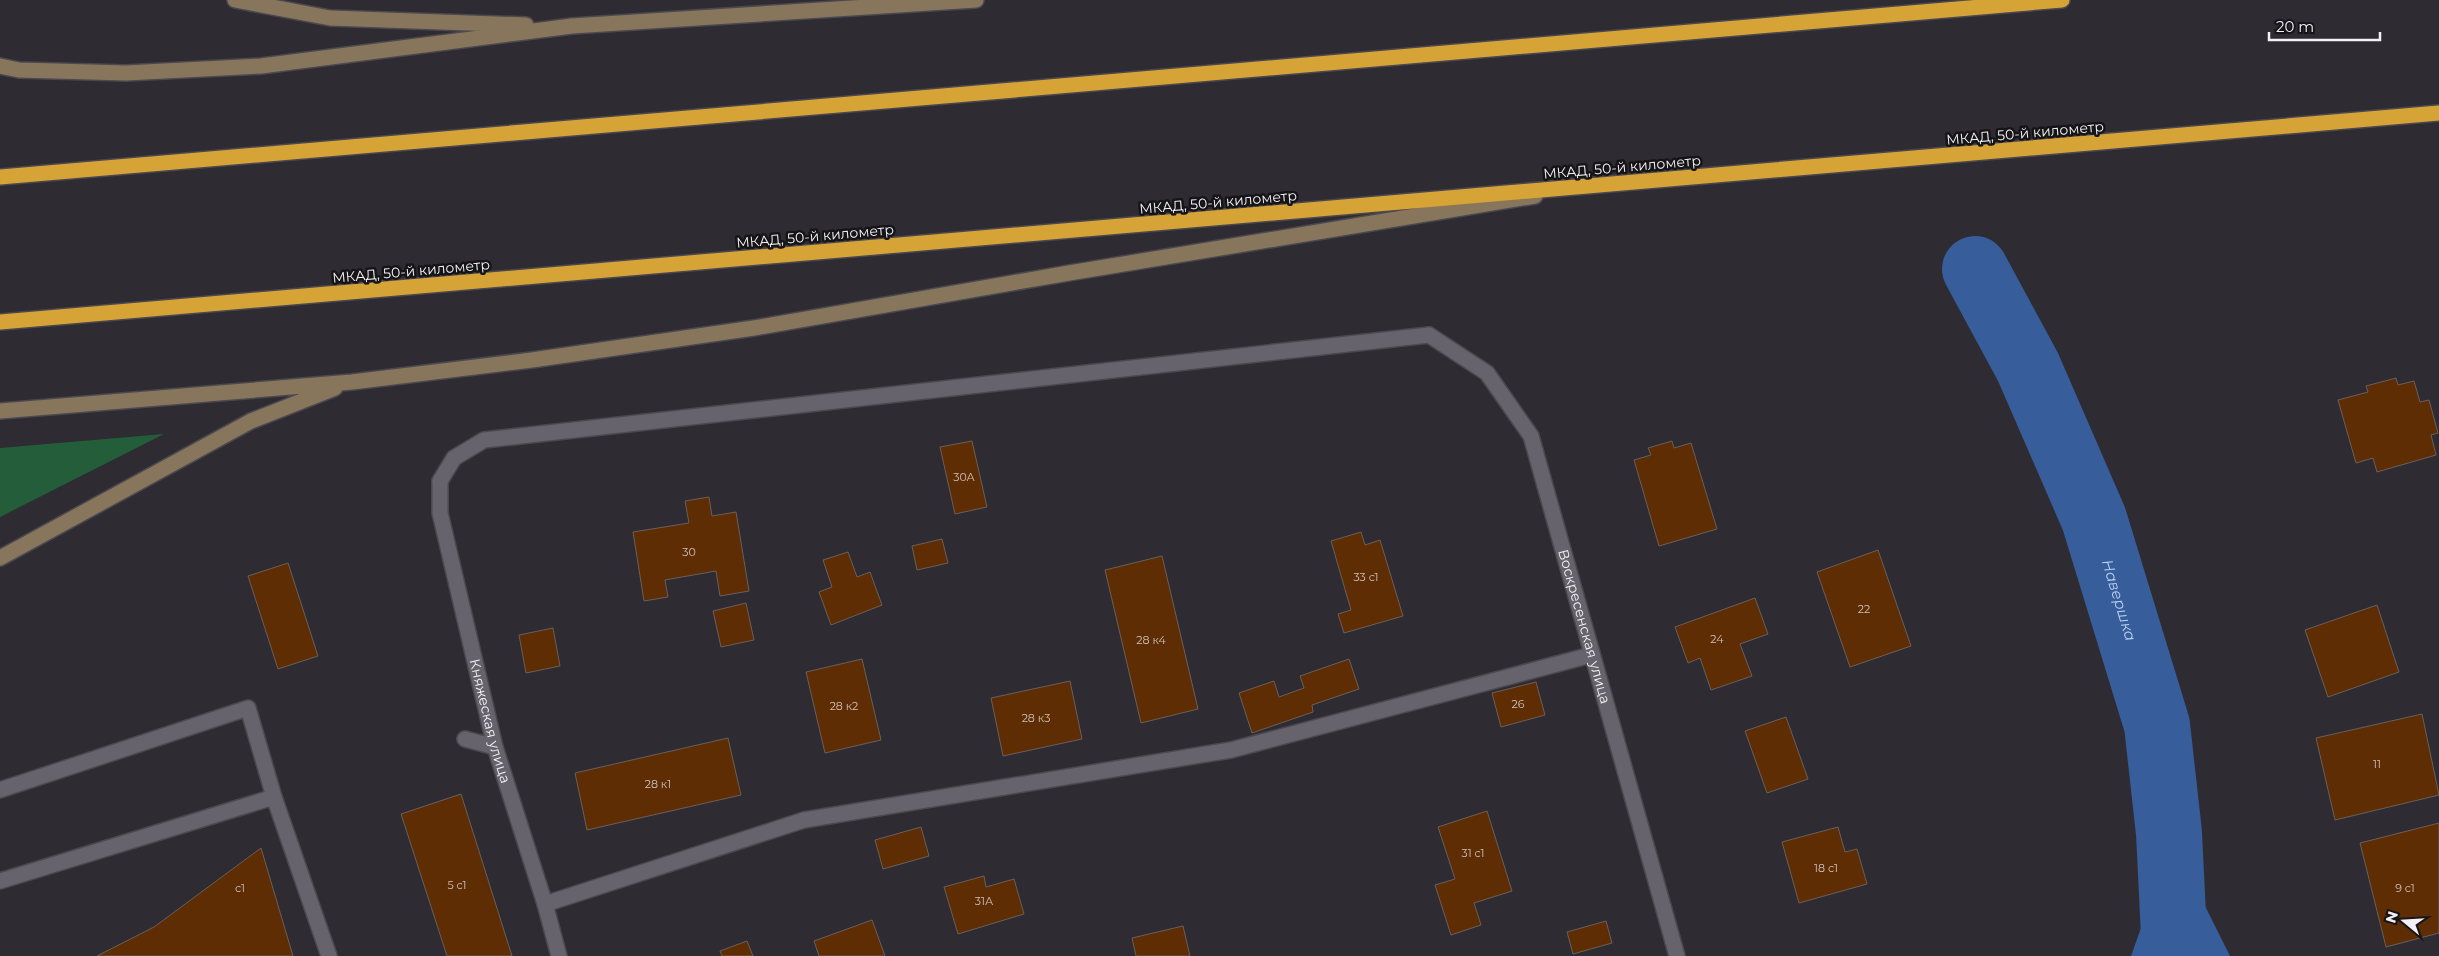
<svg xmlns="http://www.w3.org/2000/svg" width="2439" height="956" font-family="Montserrat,sans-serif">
<rect width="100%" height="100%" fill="#2e2b32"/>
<path fill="#245d3a" d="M164,434L0,517V448Z"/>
<path fill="#375d9b" d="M2162,869L2199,894L2230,956H2131Z"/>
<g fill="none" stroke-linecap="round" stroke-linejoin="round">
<path stroke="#375d9b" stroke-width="66" id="s1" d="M1975,269L2028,367L2094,519L2157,725L2169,833L2175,956"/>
</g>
<path fill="#5f2d04" stroke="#69605a" d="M2396,378L2398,385L2414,381L2420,402L2429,400L2438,433L2431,435L2436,455L2377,472L2373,458L2356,463L2338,400L2368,392L2366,386Z
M972,441L987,507L955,514L940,447Z
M1672,441L1674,448L1691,443L1717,529L1659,546L1634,460L1651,455L1648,448Z
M709,497L712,516L736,512L749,591L720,596L716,571L665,580L668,597L644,601L633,532L689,523L685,501Z
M1361,532L1365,545L1380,540L1403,616L1344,633L1338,614L1351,610L1331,541Z
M942,539L948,563L917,570L912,546Z
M1878,550L1911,646L1850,667L1817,572Z
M848,552L857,577L870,572L882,605L831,625L819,592L832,587L823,560Z
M1162,556L1198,709L1141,723L1105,570Z
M288,563L318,656L278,669L248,576Z
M1755,598L1768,634L1740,644L1752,676L1711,690L1700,658L1688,663L1675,627Z
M746,603L754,640L721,647L713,611Z
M2377,605L2399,672L2328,697L2305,630Z
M553,628L560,666L526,673L519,635Z
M862,659L881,740L825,753L806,672Z
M1349,659L1359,689L1312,705L1313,712L1252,733L1239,693L1274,681L1279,697L1304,688L1300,676Z
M1070,681L1082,739L1003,756L991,698Z
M1536,682L1545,715L1501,727L1492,693Z
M2422,714L2439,795L2335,820L2316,738Z
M1786,717L1808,779L1767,793L1745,731Z
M728,738L741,795L587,830L575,773Z
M461,794L512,956H447L401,814Z
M1487,811L1512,891L1474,903L1481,925L1451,935L1435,885L1455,879L1438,827Z
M2439,823V933L2386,947L2360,843Z
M921,827L929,856L883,869L875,840Z
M1838,827L1845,852L1857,849L1867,884L1799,903L1782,842Z
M261,848L293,956H97L154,927Z
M984,876L986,887L1014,879L1024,914L958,934L944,887Z
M872,920L885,956H819L814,941Z
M1606,921L1612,943L1573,954L1567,932Z
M1183,926L1190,956H1136L1132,938Z
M747,941L753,956H722L720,951Z"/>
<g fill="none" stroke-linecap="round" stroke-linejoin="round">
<defs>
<path id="lane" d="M440,481L454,458L484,440L1429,335
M465,739L495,747
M0,790L248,708L274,797L329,956
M0,881L274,797
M545,904L804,820L1231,750L1591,655"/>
<g id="street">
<path id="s2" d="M1429,335L1487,373L1531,436L1677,956"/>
<path id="s3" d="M440,481V513L495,747L545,904L559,956"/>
</g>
<path id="secondary" d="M235,0L330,18L526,25
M0,66L19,70L126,73L261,66L572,26L976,0
M0,411L352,382L532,360L754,328L1069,273L1535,196
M0,558L251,421L335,388"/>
<path id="highway" d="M0,177L2062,0
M0,322L2439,113"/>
</defs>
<use href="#lane" stroke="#4b484f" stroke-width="18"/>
<use href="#street" stroke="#4b484f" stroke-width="18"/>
<use href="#secondary" stroke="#4b484f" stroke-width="18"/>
<use href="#highway" stroke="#4b484f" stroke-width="18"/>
<use href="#lane" stroke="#67636c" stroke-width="15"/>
<use href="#street" stroke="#67636c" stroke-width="15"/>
<use href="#secondary" stroke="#88765c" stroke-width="15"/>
<use href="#highway" stroke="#d6a336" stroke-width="15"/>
</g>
<g text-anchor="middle" stroke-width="5" stroke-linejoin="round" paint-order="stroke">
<g font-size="11" fill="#cec0ba">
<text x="964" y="481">30А</text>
<text x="689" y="556">30</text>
<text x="1366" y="581">33 с1</text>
<text x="1864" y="613">22</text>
<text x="1717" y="643">24</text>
<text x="1151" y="644">28 к4</text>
<text x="1518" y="708">26</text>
<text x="844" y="710">28 к2</text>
<text x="1036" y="722">28 к3</text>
<text x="2377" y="768">11</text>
<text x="658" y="788">28 к1</text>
<text x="1473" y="857">31 с1</text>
<text x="1826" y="872">18 с1</text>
<text x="457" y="889">5 с1</text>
<text x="240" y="892">с1</text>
<text x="2405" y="892">9 с1</text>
<text x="984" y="905">31А</text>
</g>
<g font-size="14" fill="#f3f1f6" stroke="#151417">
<text transform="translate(2025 133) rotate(-5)" y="5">МКАД, 50-й километр</text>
<text transform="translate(1622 167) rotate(-5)" y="5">МКАД, 50-й километр</text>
<text transform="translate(1218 202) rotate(-5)" y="5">МКАД, 50-й километр</text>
<text transform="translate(815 236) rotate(-5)" y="5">МКАД, 50-й километр</text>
<text transform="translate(411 271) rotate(-5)" y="5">МКАД, 50-й километр</text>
<text dy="5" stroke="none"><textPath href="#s2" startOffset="344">Воскресенская улица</textPath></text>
<text dy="5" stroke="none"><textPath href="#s3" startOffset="246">Княжеская улица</textPath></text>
</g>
<g font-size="15" font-style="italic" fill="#bad1f4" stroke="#151417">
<text dy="5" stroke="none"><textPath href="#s1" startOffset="362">Навершка</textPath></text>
</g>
</g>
<g transform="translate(2404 921) rotate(288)" stroke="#151417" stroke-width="4" paint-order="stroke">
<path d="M0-4L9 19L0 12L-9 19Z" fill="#f3f1f6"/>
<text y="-8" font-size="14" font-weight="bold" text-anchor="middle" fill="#f3f1f6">N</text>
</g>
<path d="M2269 32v8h111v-8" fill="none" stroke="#f3f1f6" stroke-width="2.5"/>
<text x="2276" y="32" font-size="15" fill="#f3f1f6" stroke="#151417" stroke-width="4" paint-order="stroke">20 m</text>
</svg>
